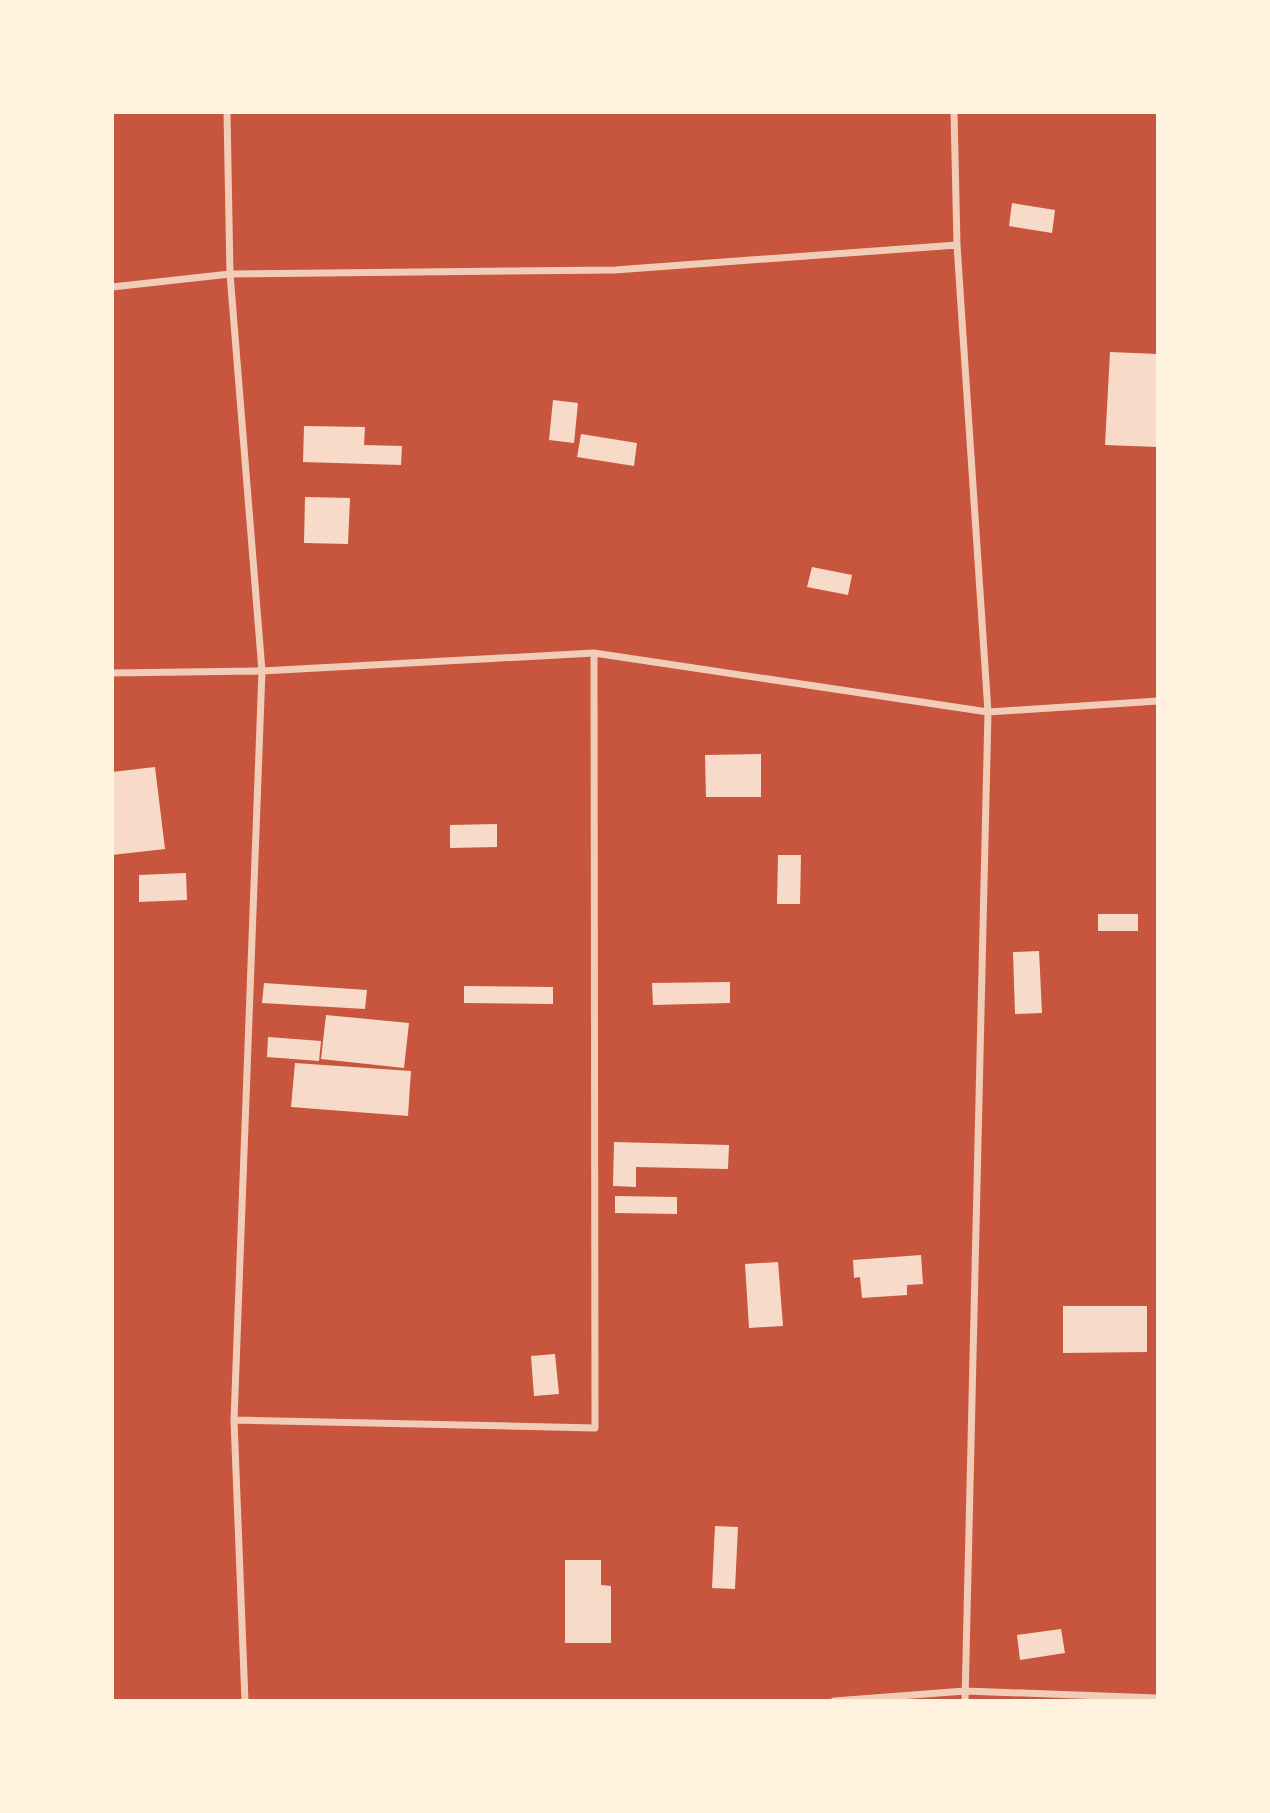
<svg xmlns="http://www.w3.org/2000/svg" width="1270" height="1813" font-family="'Titillium Web',sans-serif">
<rect width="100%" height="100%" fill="#c8553d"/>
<path fill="#f7dbc8" d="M1012,203L1055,210L1052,233L1009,226Z
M1110,352L1158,354V447L1105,445Z
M553,400L578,403L574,443L549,440Z
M304,426L365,427L364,445L402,446L401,465L303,462Z
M581,434L637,443L634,466L577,457Z
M305,497L350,498L348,544L304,543Z
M812,567L852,575L848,595L807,587Z
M761,754V797H706L705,755Z
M155,767L165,849L112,855V772Z
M497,824V847L450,848V825Z
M778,855H801L800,904H777Z
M186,873L187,900L139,902V875Z
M1098,914H1138V931H1098Z
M1039,951L1042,1013L1015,1014L1013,952Z
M730,982V1003L653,1005L652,983Z
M264,983L367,990L365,1009L262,1003Z
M464,986L553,987V1004L464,1003Z
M326,1015L409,1023L404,1068L321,1059Z
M268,1037L321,1041L319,1061L267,1057Z
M295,1063L411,1071L408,1116L291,1107Z
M614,1142L729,1145L728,1169L636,1167V1187L613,1186Z
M615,1196L677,1197V1214L615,1213Z
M921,1255L923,1284L907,1285V1295L862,1298L860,1277L854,1278L853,1260Z
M778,1262L783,1326L749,1328L745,1264Z
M1063,1306H1147V1352L1063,1353Z
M555,1354L559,1394L534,1396L531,1356Z
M715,1526L738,1527L735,1589L712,1588Z
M565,1560H601V1585L611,1586V1643H565Z
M1061,1629L1065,1653L1020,1660L1017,1635Z"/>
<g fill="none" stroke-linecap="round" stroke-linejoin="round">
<path stroke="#f1ccb7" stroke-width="7" d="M227,112L230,274L262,671L234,1420L245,1701
M954,112L957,245L988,712L1158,701
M112,287L230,274L615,270L957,245
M112,673L262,671L594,653L988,712L965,1701
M234,1420L595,1428L594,653
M834,1701L965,1691L1158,1698"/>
</g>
<rect width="1270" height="1813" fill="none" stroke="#fff3e0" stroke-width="228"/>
</svg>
